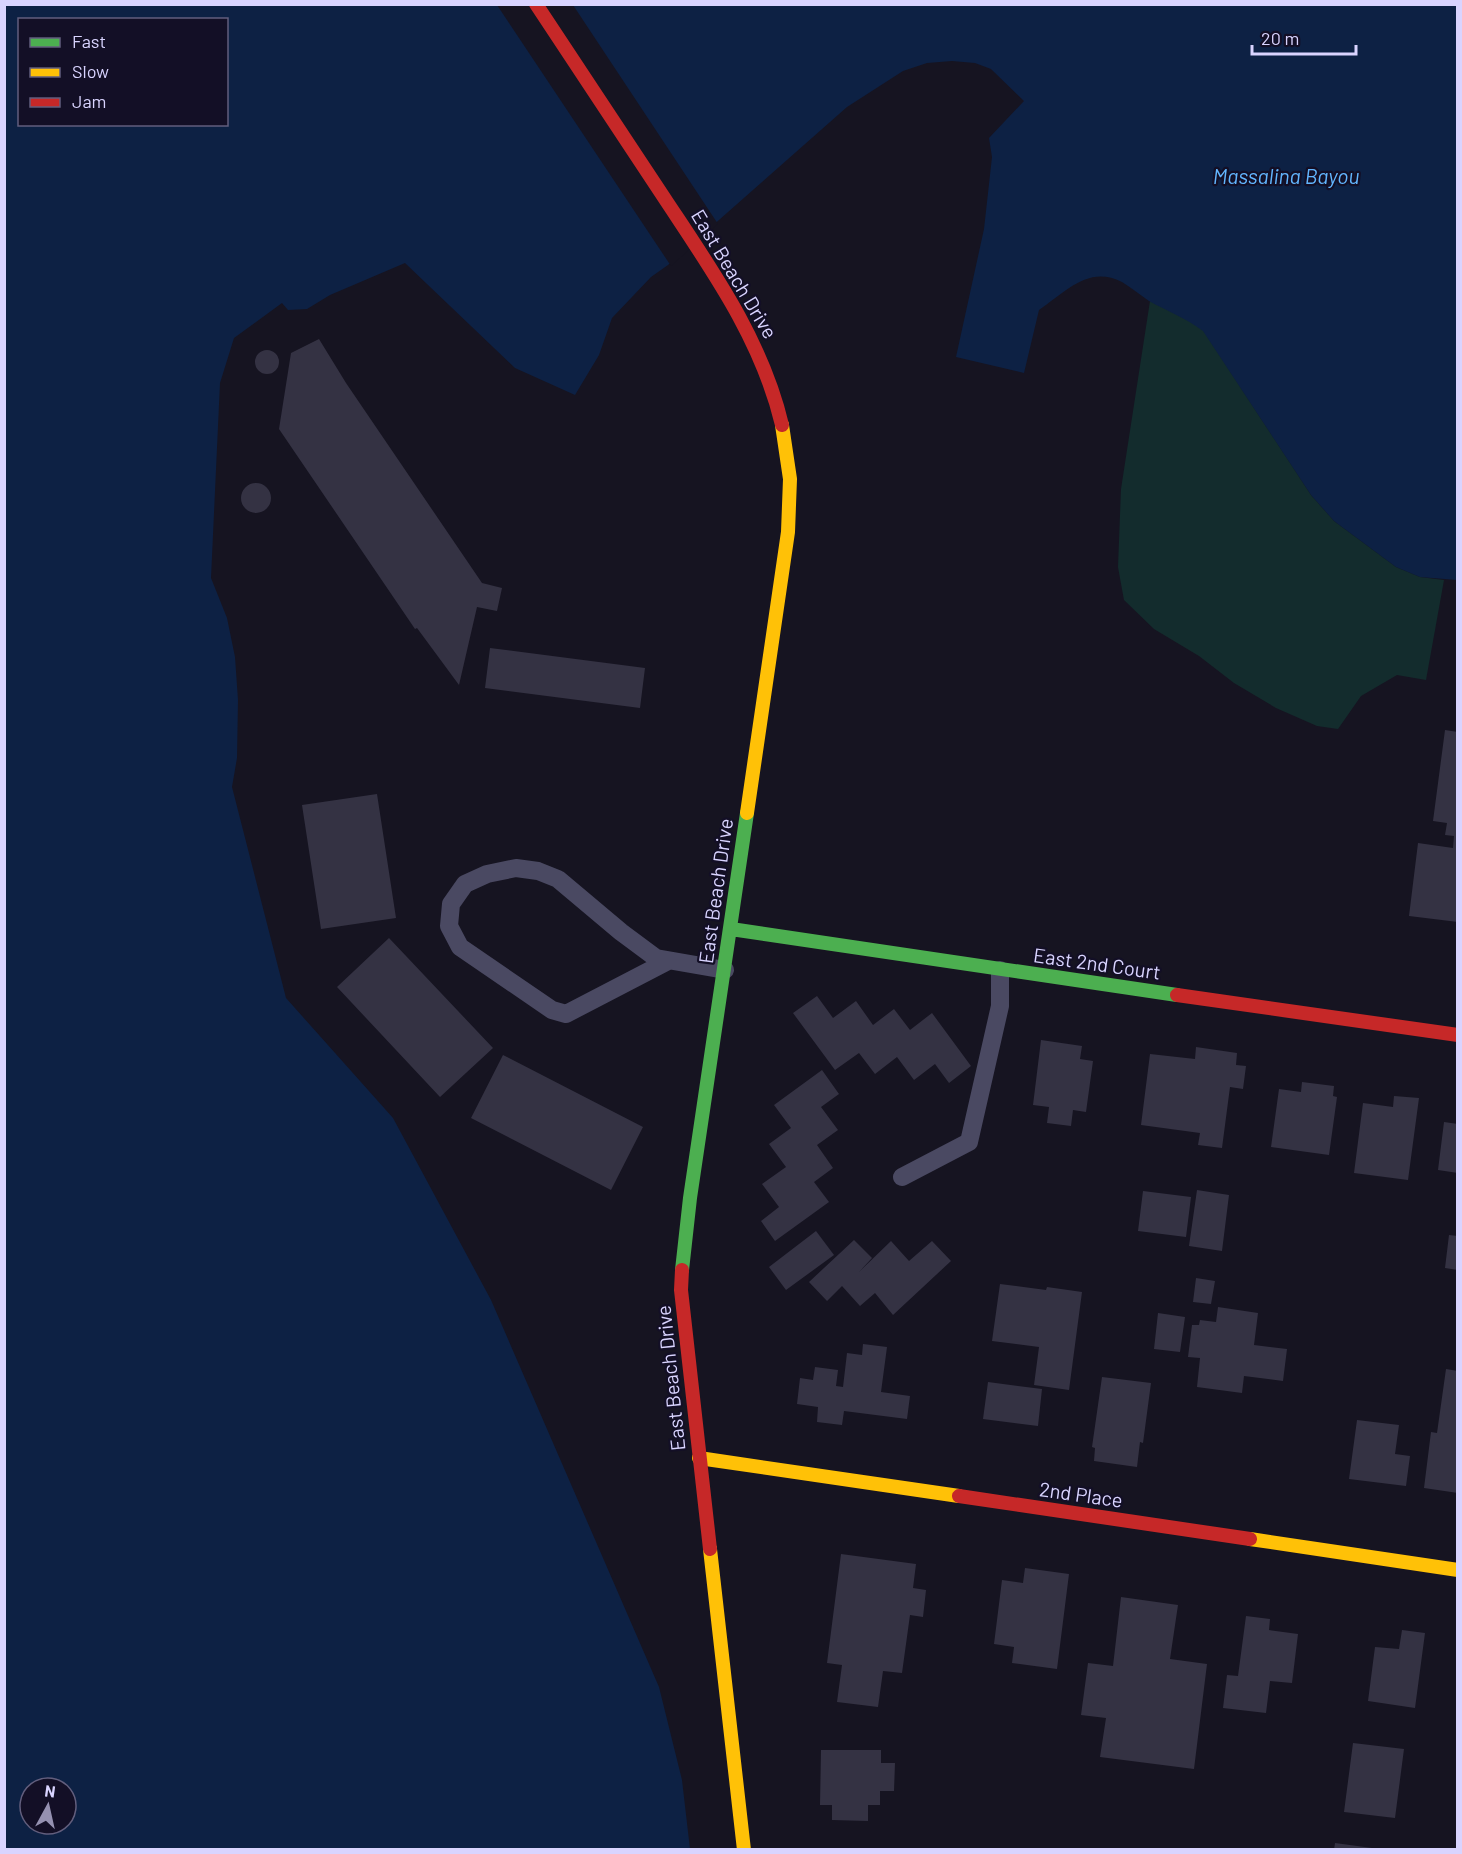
<svg xmlns="http://www.w3.org/2000/svg" width="1462" height="1854" font-family="Barlow,sans-serif">
<rect width="100%" height="100%" fill="#161421"/>
<path fill="#132c2d" d="M1150,301L1190,321L1203,330L1311,495L1334,521L1396,567L1420,577L1444,580L1426,680L1397,675L1361,696L1338,729L1317,726L1276,708L1234,683L1199,656L1154,629L1124,600L1118,567L1121,489Z"/>
<path fill="#0d2144" fill-rule="evenodd" d="M5,5H1457V580L1420,577L1396,567L1334,521L1311,495L1203,331C1186,318 1167,311 1149,301C1140,295 1132,288 1122,282C1088,265 1066,292 1039,310L1024,373L956,357L984,229L992,157L989,138L1024,101L991,69L975,63L952,61L927,63L903,71L847,107L668,265L651,277L612,318L599,355L575,395L515,368L405,263L330,295L307,309L288,310L282,303L234,338L220,383L211,578L227,618L235,657L238,700L237,758L232,787L286,998L393,1118L491,1300L659,1687L682,1780L690,1849L5,1850ZM20,20H226V124H20ZM30,1788H66V1824H30Z"/>
<path fill="#161421" d="M497,5H573L718,224L671,266Z"/>
<path fill="#343243" d="M319,339L346,383L482,583L502,588L497,611L477,607L459,685L417,628L415,629L279,429L291,353Z
M255 362a12 12 0 1 1 24 0a12 12 0 1 1-24 0Z
M241 498a15 15 0 1 1 30 0a15 15 0 1 1-30 0Z
M490,648L645,668L640,708L485,688Z
M1445,730L1458,732V922L1409,916L1418,843L1453,848L1454,836L1445,835L1447,823L1433,821Z
M377,794L396,918L321,929L302,805Z
M389,938L493,1048L440,1097L337,987Z
M817,996L833,1018L856,1001L873,1025L894,1009L910,1030L932,1013L971,1066L949,1083L935,1064L914,1080L897,1057L875,1074L859,1053L835,1070L793,1013Z
M1041,1040L1082,1046L1080,1059L1093,1061L1086,1112L1073,1110L1071,1126L1047,1123L1049,1107L1033,1105Z
M1196,1047L1237,1053L1236,1065L1246,1066L1243,1089L1230,1087L1222,1148L1198,1145L1200,1133L1141,1125L1150,1054L1195,1059Z
M503,1055L643,1127L611,1190L471,1118Z
M822,1070L839,1094L821,1107L838,1130L817,1145L833,1168L814,1182L829,1202L775,1241L761,1221L779,1207L762,1184L786,1167L769,1144L791,1128L774,1105Z
M1302,1082L1334,1086L1333,1096L1337,1097L1329,1155L1271,1147L1279,1089L1301,1092Z
M1394,1096L1419,1098L1408,1180L1354,1173L1363,1103L1393,1107Z
M1444,1122L1458,1124V1173L1438,1170Z
M1197,1190L1229,1195L1222,1251L1189,1246Z
M1143,1191L1191,1197L1186,1237L1138,1231Z
M816,1231L834,1255L786,1290L769,1267Z
M1449,1235L1458,1236V1270L1445,1268Z
M854,1240L872,1258L859,1272L891,1241L909,1261L932,1241L951,1261L893,1315L875,1293L860,1306L842,1286L827,1301L809,1282Z
M1196,1278L1215,1281L1211,1304L1193,1302Z
M1000,1284L1046,1290L1047,1287L1082,1292L1069,1390L1034,1385L1039,1347L992,1341Z
M1218,1307L1258,1313L1254,1345L1287,1349L1283,1381L1244,1376L1242,1393L1197,1387L1200,1358L1188,1357L1192,1325H1199L1200,1320L1216,1322Z
M1158,1313L1185,1317L1180,1352L1154,1349Z
M863,1344L887,1347L881,1392L910,1396L907,1419L844,1411L842,1425L817,1422L818,1407L797,1404L800,1378L813,1380L815,1367L838,1370L836,1386L843,1387L847,1353L862,1355Z
M1446,1369L1458,1371V1493L1424,1488L1431,1432L1437,1433Z
M1102,1377L1151,1383L1143,1443L1140,1442L1137,1467L1094,1461L1095,1448L1092,1447Z
M988,1382L1042,1389L1038,1426L983,1419Z
M1357,1420L1399,1425L1395,1454L1410,1456L1406,1486L1349,1479Z
M841,1554L916,1564L913,1588L926,1590L923,1617L910,1615L902,1673L883,1671L878,1707L837,1702L842,1665L827,1663Z
M1025,1568L1069,1574L1057,1669L1012,1663L1014,1647L994,1644L1002,1580L1023,1583Z
M1121,1597L1178,1605L1170,1659L1207,1664L1194,1769L1100,1757L1106,1718L1081,1715L1088,1663L1113,1666Z
M1246,1616L1270,1619L1269,1630L1298,1634L1292,1683L1270,1681L1266,1713L1223,1708L1227,1675L1238,1676Z
M1402,1630L1425,1633L1415,1708L1368,1701L1375,1647L1399,1649Z
M1353,1743L1404,1749L1395,1818L1344,1812Z
M821,1750H881V1763H895L894,1791H880V1805H868V1821L832,1820V1805H820Z
M1335,1843L1372,1848V1850H1334Z"/>
<g fill="none" stroke-linecap="round" stroke-linejoin="round">
<path stroke="#4a4962" stroke-width="18" d="M668,961L566,1014L552,1010L460,947L449,926L451,904L465,884L487,874L516,868L538,871L558,879L621,932L656,958L725,970
M902,1177L969,1142L1000,1006V970"/>
<path stroke="#4caf50" stroke-width="14" d="M731,929L1177,995
M682,1270L690,1198L747,813"/>
<path stroke="#ffc107" stroke-width="14" d="M747,813L788,532L790,479L782,425
M699,1458L959,1496
M1250,1539L1458,1570
M710,1549L744,1850"/>
<path stroke="#c62828" stroke-width="14" d="M536,4C579,69 622,134 665,199C712,270 762,340 782,425
M1177,995L1458,1035
M682,1270L681,1290L710,1549
M959,1496L1250,1539"/>
</g>
<g text-anchor="middle" stroke-width="4.5" stroke-linejoin="round" paint-order="stroke">
<g font-size="20" fill="#d9d4ff" stroke="#130f26">
<text transform="translate(734 274) rotate(59)" y="7">East Beach Drive</text>
<text transform="translate(716 891) rotate(-82)" y="7">East Beach Drive</text>
<text transform="translate(1097 964) rotate(8)" y="7">East 2nd Court</text>
<text transform="translate(671 1378) rotate(-96)" y="7">East Beach Drive</text>
<text transform="translate(1081 1495) rotate(8)" y="7">2nd Place</text>
</g>
<g font-size="21" font-style="italic" fill="#62b6ff" stroke="#130f26">
<text x="1286" y="184">Massalina Bayou</text>
</g>
</g>
<rect width="1462" height="1854" fill="none" stroke="#d9d4ff" stroke-width="12"/>
<rect x="18" y="18" width="210" height="108" fill="#130f26" stroke="#625e7d" stroke-width="1.5"/>
<rect x="30" y="38" width="30" height="9" fill="#4caf50" stroke="#625e7d" stroke-width="1.5"/>
<text x="72" y="48" font-size="18" fill="#d9d4ff">Fast</text>
<rect x="30" y="68" width="30" height="9" fill="#ffc107" stroke="#625e7d" stroke-width="1.5"/>
<text x="72" y="78" font-size="18" fill="#d9d4ff">Slow</text>
<rect x="30" y="98" width="30" height="9" fill="#c62828" stroke="#625e7d" stroke-width="1.5"/>
<text x="72" y="108" font-size="18" fill="#d9d4ff">Jam</text>
<g transform="translate(48 1806) rotate(8)"><circle r="28" fill="#130f26" stroke="#625e7d" stroke-width="1.5"/>
<path d="M0-4.5L10 22L0 15L-10 22Z" fill="#9591b1"/>
<text y="-9" font-size="16" font-weight="bold" text-anchor="middle" fill="#d9d4ff">N</text>
</g>
<path d="M1252 45v9h104v-9" fill="none" stroke="#d9d4ff" stroke-width="3"/>
<text x="1261" y="45" font-size="18" fill="#d9d4ff" stroke="#130f26" stroke-width="4.5" paint-order="stroke">20 m</text>
</svg>
